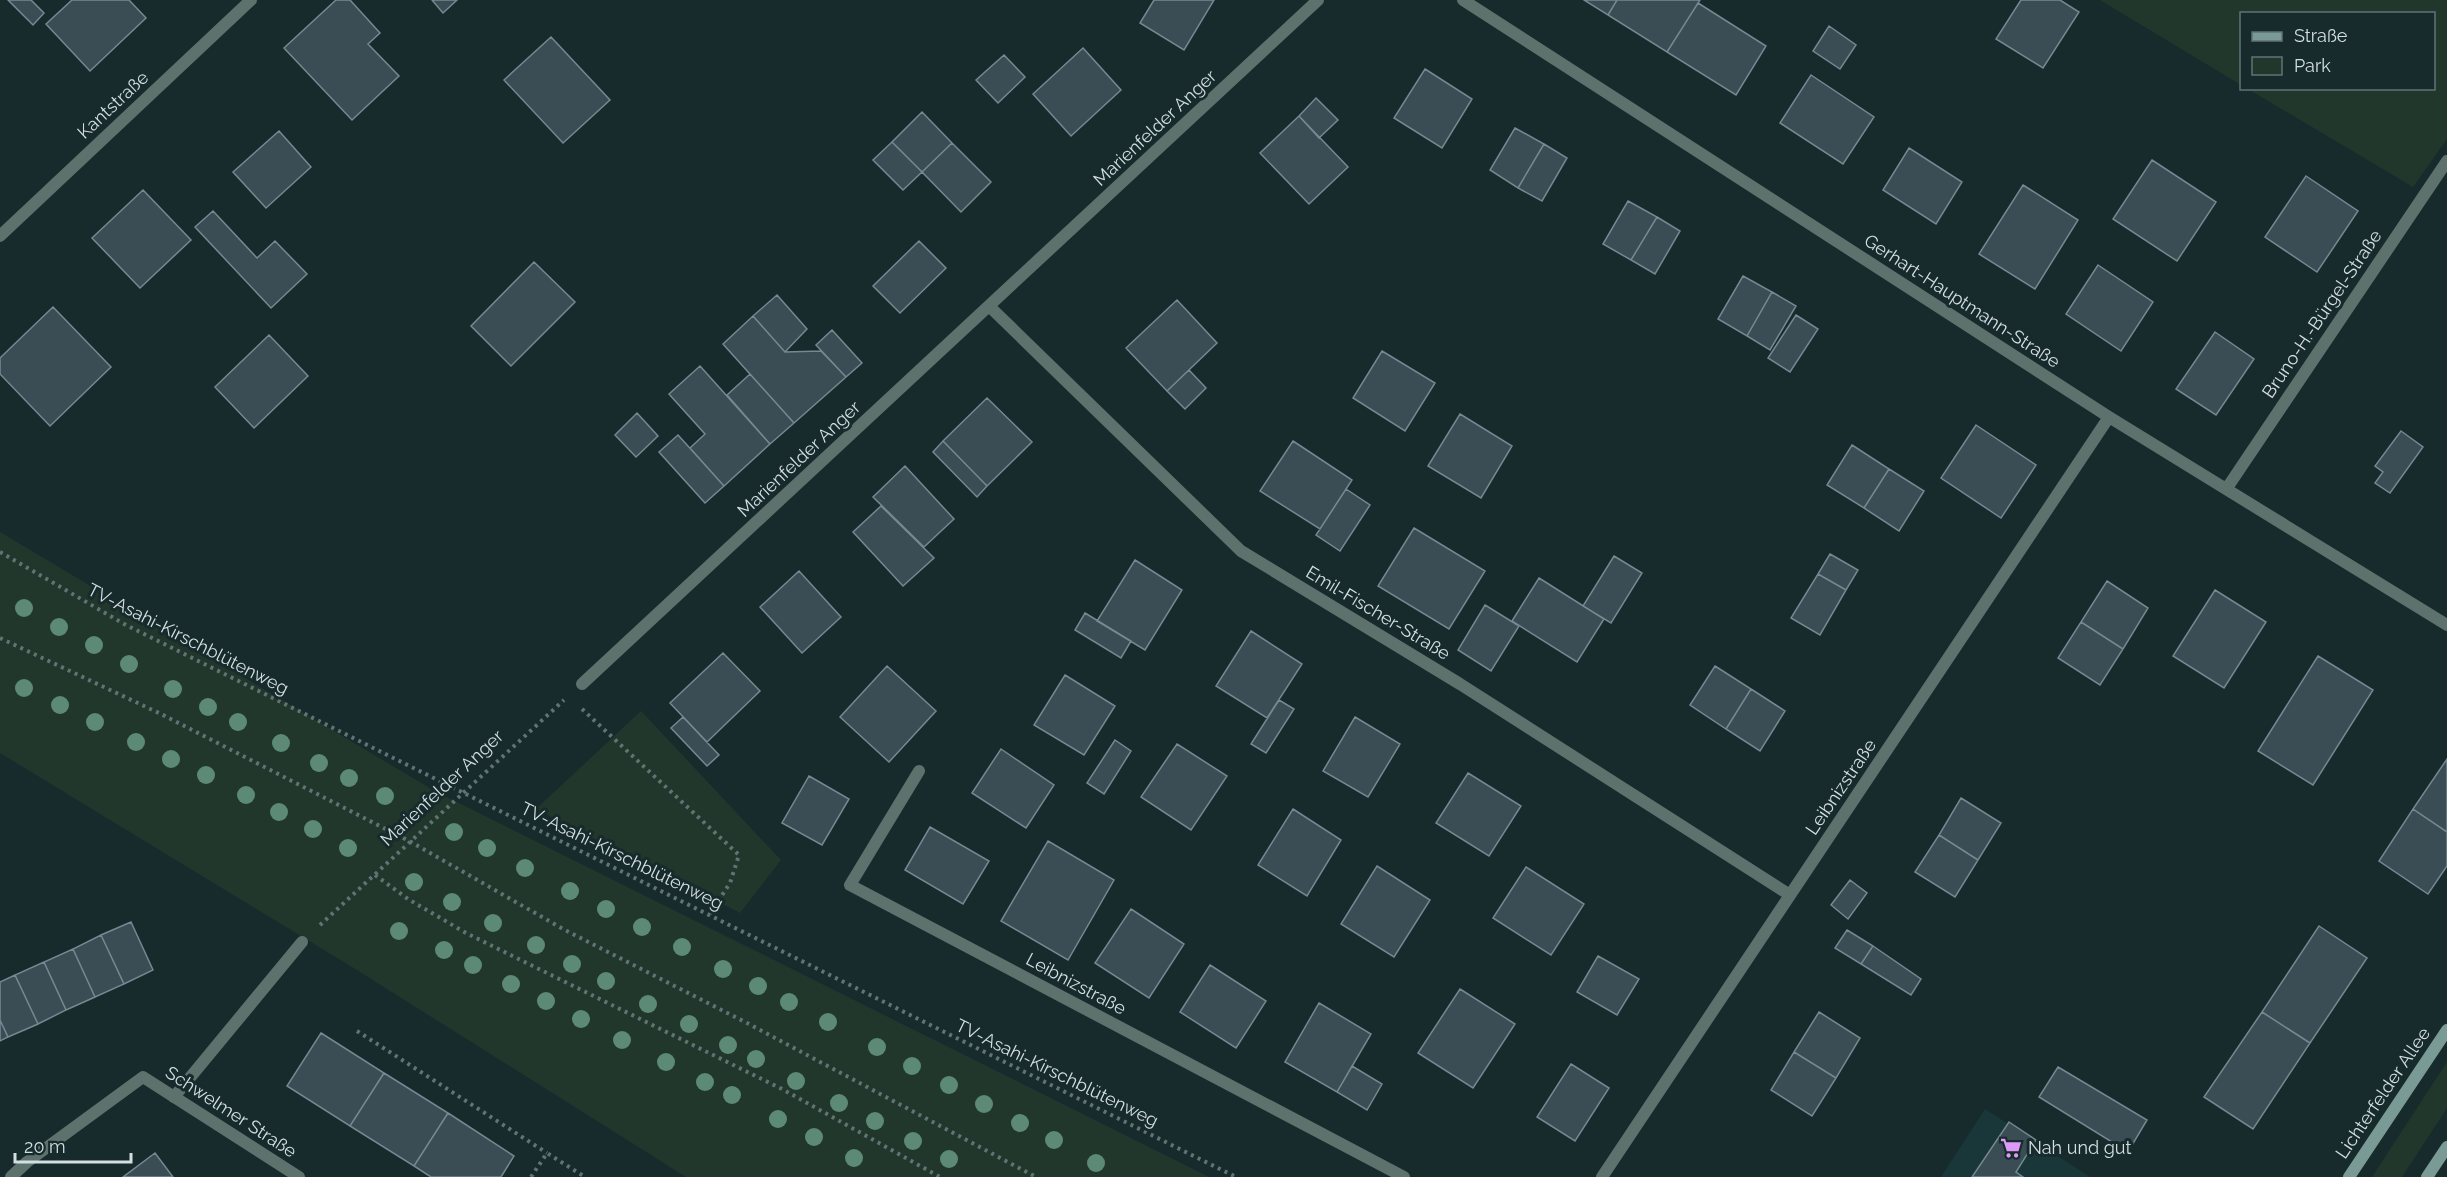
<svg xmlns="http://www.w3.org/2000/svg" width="2447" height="1177" font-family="Raleway,sans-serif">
<rect width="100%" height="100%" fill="#172b2d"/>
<path fill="#193639" d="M1985,1109L2090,1177H1941Z"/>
<path fill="#21372b" d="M2100,0H2447V139L2413,187L2248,89L2434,88V14H2242L2241,85Z
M0,532L433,790L1209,1177H686L352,967L0,753Z
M641,711L781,860L740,913L536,809Z
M2447,1062V1108L2402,1177H2372Z"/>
<path fill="#3a4c54" stroke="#758992" stroke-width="1.5" d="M8,0H31L44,13L33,25Z
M72,0H129L146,18L90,71L46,24Z
M336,0H350L380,33L368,44L399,76L352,120L284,48Z
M432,0H457L443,13Z
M1154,0H1214L1184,50L1140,23Z
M1584,0H1617L1608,15Z
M1617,0H1700L1667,52L1608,15Z
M2021,0H2060L2079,12L2043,68L1996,39Z
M1698,3L1766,46L1736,95L1667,52Z
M1829,26L1856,45L1840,69L1813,51Z
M551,37L610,100L563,143L504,80Z
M1083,48L1121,90L1071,136L1033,94Z
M1004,55L1025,77L998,103L976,80Z
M1425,69L1472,99L1442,148L1394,118Z
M1811,75L1874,117L1843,164L1780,123Z
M1316,98L1338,120L1319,138L1299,116Z
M922,112L952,143L922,172L892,142Z
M1299,116L1348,167L1309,204L1260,153Z
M1515,128L1544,144L1518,188L1490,170Z
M279,131L311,167L266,208L233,172Z
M892,142L922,172L903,190L873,160Z
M952,143L991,182L961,212L922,172Z
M1544,144L1567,158L1542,201L1518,188Z
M1909,148L1962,182L1936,224L1883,190Z
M2152,160L2216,202L2177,261L2113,219Z
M2306,176L2358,211L2317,272L2265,237Z
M2023,185L2078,220L2035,289L1979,254Z
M143,190L191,240L140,288L92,238Z
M1628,201L1657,217L1631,260L1603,244Z
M213,211L257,258L275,241L307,274L271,308L195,227Z
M1657,217L1680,231L1655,274L1631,260Z
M919,241L946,268L900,313L873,286Z
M534,262L575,302L511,366L471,326Z
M2098,265L2153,302L2121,351L2066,314Z
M1743,276L1772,292L1747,336L1718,319Z
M1772,292L1796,306L1770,350L1747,336Z
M777,295L807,329L785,352L753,316Z
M1177,300L1217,343L1167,391L1126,348Z
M53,307L111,367L50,426L0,374V358Z
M1796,315L1818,329L1790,372L1768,358Z
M753,316L785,352L821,351L846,377L794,423L723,344Z
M832,330L862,363L846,377L816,345Z
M2215,332L2254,359L2216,415L2176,389Z
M269,335L308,376L254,428L215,387Z
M1382,351L1435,383L1405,431L1353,398Z
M700,366L770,444L724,486L690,448L705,434L669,394Z
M1189,370L1206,388L1185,409L1167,391Z
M750,374L794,423L770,444L727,395Z
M987,398L1032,442L987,486L943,441Z
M637,413L658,436L636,457L615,435Z
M1460,414L1512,446L1481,498L1428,466Z
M1976,425L2036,465L2001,518L1941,478Z
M2401,431L2423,447L2390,493L2375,483L2383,472L2375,466Z
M678,435L724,486L705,503L659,452Z
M943,441L987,486L977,497L933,452Z
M1293,441L1352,480L1320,529L1260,491Z
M1852,445L1889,469L1864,508L1827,485Z
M905,466L954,519L924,547L873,497Z
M1889,469L1924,491L1899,531L1864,508Z
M1346,489L1370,505L1340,551L1316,535Z
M881,506L934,558L903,586L853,532Z
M1414,528L1485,571L1449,629L1378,586Z
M1830,554L1858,570L1846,590L1818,574Z
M1614,556L1642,573L1611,623L1583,606Z
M1135,560L1182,590L1145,650L1097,621Z
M799,571L841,617L802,653L760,607Z
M1818,574L1846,590L1820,635L1791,618Z
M1539,578L1604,619L1577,662L1512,621Z
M2107,581L2148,608L2123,649L2081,622Z
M2215,590L2266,622L2224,688L2173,656Z
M1485,605L1519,626L1491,671L1458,650Z
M1085,613L1131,641L1121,658L1075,630Z
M2081,622L2123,649L2100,685L2058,658Z
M1251,631L1302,664L1267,718L1216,686Z
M723,653L760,691L707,742L670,703Z
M2318,656L2373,690L2313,785L2258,751Z
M887,666L936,711L889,762L840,717Z
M1715,666L1751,689L1726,729L1690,705Z
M1065,675L1115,706L1084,755L1034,725Z
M1751,689L1785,711L1760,751L1726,729Z
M1279,700L1294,709L1266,753L1251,744Z
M683,717L719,755L707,766L671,728Z
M1355,717L1400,744L1368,797L1323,771Z
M1115,740L1131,751L1104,794L1087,783Z
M1177,744L1227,776L1191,830L1141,797Z
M1001,749L1054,785L1026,828L972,793Z
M2447,759V832L2413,809Z
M1468,773L1521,806L1489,856L1436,823Z
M809,776L849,799L822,845L782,823Z
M1961,798L2001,823L1978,860L1939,835Z
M1293,809L1341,840L1307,896L1258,865Z
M2413,809L2447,832V866L2428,894L2379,861Z
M930,827L989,861L963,904L905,870Z
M1939,835L1978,860L1955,897L1915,872Z
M1048,841L1114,880L1068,960L1001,921Z
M1377,866L1430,900L1394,957L1341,924Z
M1526,867L1584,904L1551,955L1493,918Z
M1850,880L1867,893L1848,919L1831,905Z
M1131,909L1184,944L1149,998L1095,963Z
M131,922L153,970L124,984L101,935Z
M2319,926L2367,958L2310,1043L2262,1012Z
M1847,930L1873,946L1861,964L1835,948Z
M101,935L124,984L95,997L73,949Z
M1873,946L1921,979L1911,995L1861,964Z
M73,949L95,997L66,1010L44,962Z
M1598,956L1639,979L1617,1015L1577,992Z
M44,962L66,1010L38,1024L15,975Z
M1210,965L1266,1001L1236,1048L1180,1012Z
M15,975L38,1024L8,1037L0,1020V982Z
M1460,989L1515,1024L1473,1088L1418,1053Z
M1319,1003L1371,1034L1337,1092L1285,1062Z
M1819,1012L1860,1038L1836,1078L1794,1052Z
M2262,1012L2310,1043L2253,1129L2204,1097Z
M0,1020L8,1037L0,1041Z
M321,1033L384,1073L350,1126L287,1086Z
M1794,1052L1836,1078L1812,1116L1771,1090Z
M1571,1064L1609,1088L1575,1141L1537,1117Z
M1352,1066L1382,1084L1367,1110L1337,1092Z
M2058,1067L2147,1120L2128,1152L2039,1097Z
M384,1073L448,1113L414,1166L350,1126Z
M448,1113L514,1156L501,1177H431L414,1166Z
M2009,1122L2036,1140L2016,1172L2023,1177H1972Z
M155,1153L173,1177H123Z"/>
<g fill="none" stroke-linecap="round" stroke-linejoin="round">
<path stroke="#627375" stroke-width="4" stroke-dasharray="3 4.5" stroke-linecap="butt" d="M0,552L126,625L1236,1177
M0,638L161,714L411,842L563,929L747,1023L1036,1177
M582,709L739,855L730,883L709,915
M375,875L408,899L466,933L782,1089L940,1177
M320,925L564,700
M357,1031L547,1153
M531,1177L547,1153L585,1177"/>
<path stroke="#5d716d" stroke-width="12" d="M919,771L850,885L1404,1177
M174,1097L302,942"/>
<path stroke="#5d716d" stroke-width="12" d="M1463,0L2109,417L2447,625
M0,236L251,0
M990,307L1241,551L1460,684L1790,895
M2227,488L2447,161
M582,684L1318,0
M11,1177L27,1162L143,1077L299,1177
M1602,1177L2109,417"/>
<path stroke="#7a9b95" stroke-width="12" d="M2349,1177L2447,1030
M2427,1177L2447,1147"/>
</g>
<g fill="#5c8a77">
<circle cx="24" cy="608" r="9"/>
<circle cx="59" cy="627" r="9"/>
<circle cx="94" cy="645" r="9"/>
<circle cx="129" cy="664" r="9"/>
<circle cx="24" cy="688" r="9"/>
<circle cx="173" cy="689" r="9"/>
<circle cx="60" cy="705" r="9"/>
<circle cx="208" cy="707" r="9"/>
<circle cx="95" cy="722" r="9"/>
<circle cx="238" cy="722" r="9"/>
<circle cx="136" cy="742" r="9"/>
<circle cx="281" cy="743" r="9"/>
<circle cx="171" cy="759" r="9"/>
<circle cx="319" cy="763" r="9"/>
<circle cx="206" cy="775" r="9"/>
<circle cx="349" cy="778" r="9"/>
<circle cx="246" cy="795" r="9"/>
<circle cx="385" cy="796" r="9"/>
<circle cx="279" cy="812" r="9"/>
<circle cx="313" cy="829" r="9"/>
<circle cx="454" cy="832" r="9"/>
<circle cx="348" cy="848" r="9"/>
<circle cx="487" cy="848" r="9"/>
<circle cx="525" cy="868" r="9"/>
<circle cx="414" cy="882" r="9"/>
<circle cx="570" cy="891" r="9"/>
<circle cx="452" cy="902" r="9"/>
<circle cx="606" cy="909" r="9"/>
<circle cx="493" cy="923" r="9"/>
<circle cx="642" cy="927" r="9"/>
<circle cx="399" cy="931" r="9"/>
<circle cx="536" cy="945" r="9"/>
<circle cx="682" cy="947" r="9"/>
<circle cx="444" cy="950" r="9"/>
<circle cx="572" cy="964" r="9"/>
<circle cx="473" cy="965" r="9"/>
<circle cx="723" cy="969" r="9"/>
<circle cx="606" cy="981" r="9"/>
<circle cx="511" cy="984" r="9"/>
<circle cx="758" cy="986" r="9"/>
<circle cx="546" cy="1001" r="9"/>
<circle cx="789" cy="1002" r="9"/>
<circle cx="648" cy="1004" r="9"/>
<circle cx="581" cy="1019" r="9"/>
<circle cx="828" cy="1022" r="9"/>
<circle cx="689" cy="1024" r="9"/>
<circle cx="622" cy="1040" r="9"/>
<circle cx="728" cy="1045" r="9"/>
<circle cx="877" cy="1047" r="9"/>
<circle cx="756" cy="1059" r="9"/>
<circle cx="666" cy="1062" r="9"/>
<circle cx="912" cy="1066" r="9"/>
<circle cx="796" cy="1081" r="9"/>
<circle cx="705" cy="1082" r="9"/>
<circle cx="949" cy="1085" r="9"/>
<circle cx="732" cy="1095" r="9"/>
<circle cx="839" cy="1103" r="9"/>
<circle cx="984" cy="1104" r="9"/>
<circle cx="778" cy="1119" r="9"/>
<circle cx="875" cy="1121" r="9"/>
<circle cx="1020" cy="1123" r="9"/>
<circle cx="814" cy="1137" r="9"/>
<circle cx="1054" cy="1140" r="9"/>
<circle cx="913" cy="1141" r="9"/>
<circle cx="854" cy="1158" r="9"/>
<circle cx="949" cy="1159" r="9"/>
<circle cx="1096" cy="1163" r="9"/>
</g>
<defs>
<symbol id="supermarket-bare" viewBox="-9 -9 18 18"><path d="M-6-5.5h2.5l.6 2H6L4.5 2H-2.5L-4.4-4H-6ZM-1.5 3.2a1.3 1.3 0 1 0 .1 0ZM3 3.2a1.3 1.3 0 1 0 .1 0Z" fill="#dc99f5" stroke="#172b2d" stroke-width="2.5" paint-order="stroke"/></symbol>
</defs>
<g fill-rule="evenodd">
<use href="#supermarket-bare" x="1996" y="1133" width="30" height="30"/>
</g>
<g text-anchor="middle" stroke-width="6" stroke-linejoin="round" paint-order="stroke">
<g font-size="18" fill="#d3dfe1" stroke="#172b2d">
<text transform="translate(113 105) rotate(-43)" y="6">Kantstraße</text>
<text transform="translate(1155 128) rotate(-43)" y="6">Marienfelder Anger</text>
<text transform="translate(1962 301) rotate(33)" y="6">Gerhart-Hauptmann-Straße</text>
<text transform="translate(2322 314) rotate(-56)" y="6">Bruno-H.-Bürgel-Straße</text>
<text transform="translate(799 459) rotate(-43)" y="6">Marienfelder Anger</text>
<text transform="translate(1378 613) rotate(31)" y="6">Emil-Fischer-Straße</text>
<text transform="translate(188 639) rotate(27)" y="6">TV-Asahi-Kirschblütenweg</text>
<text transform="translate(1841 787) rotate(-56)" y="6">Leibnizstraße</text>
<text transform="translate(442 788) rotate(-43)" y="6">Marienfelder Anger</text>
<text transform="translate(622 856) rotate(26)" y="6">TV-Asahi-Kirschblütenweg</text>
<text transform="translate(1076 984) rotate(28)" y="6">Leibnizstraße</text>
<text transform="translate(1057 1073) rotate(26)" y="6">TV-Asahi-Kirschblütenweg</text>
<text transform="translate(2383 1093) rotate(-56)" y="6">Lichterfelder Allee</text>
<text transform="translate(231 1112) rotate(33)" y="6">Schwelmer Straße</text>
</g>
<g font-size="18" fill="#d3dfe1" stroke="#172b2d" text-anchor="start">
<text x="2028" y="1154">Nah und gut</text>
</g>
</g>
<rect x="2240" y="12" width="195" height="78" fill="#172b2d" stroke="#627375" stroke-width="1.5"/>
<rect x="2252" y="32" width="30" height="9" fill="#7a9b95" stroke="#627375" stroke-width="1.5"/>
<text x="2294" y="42" font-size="18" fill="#d3dfe1">Straße</text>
<rect x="2252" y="57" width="30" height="18" fill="#21372b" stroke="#627375" stroke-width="1.5"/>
<text x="2294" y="72" font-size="18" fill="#d3dfe1">Park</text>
<path d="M15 1153v9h116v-9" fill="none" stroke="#d3dfe1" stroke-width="3"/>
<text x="24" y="1153" font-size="18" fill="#d3dfe1" stroke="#172b2d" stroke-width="4.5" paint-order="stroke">20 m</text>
</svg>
